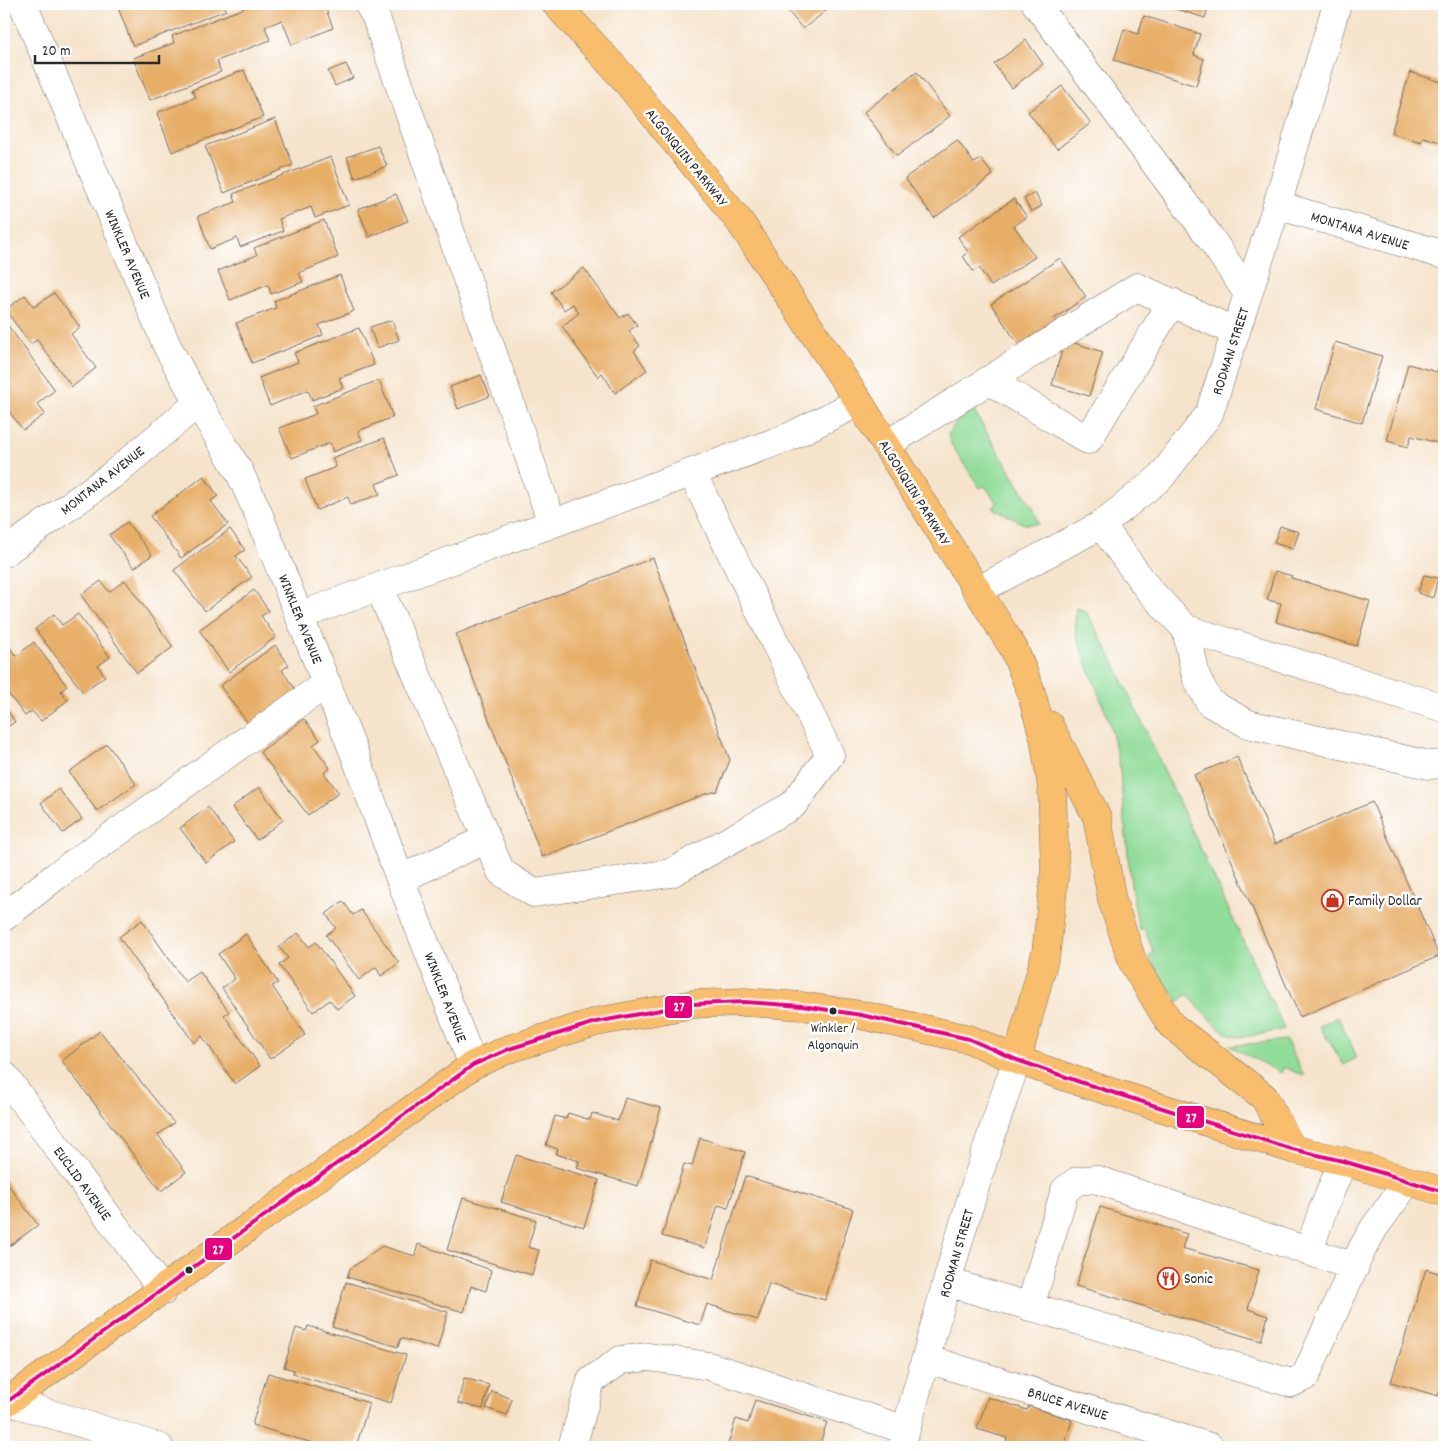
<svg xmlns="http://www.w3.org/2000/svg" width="1448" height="1451" font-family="Dekko,sans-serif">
<rect width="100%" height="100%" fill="#fff"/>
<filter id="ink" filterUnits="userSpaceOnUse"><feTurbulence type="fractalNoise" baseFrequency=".02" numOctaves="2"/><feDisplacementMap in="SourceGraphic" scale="10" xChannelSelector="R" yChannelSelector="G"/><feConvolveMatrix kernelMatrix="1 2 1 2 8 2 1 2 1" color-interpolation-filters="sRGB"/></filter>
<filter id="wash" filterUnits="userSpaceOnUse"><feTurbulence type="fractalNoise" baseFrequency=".0096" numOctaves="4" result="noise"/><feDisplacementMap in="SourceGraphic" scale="20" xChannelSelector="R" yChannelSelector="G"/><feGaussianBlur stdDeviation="1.12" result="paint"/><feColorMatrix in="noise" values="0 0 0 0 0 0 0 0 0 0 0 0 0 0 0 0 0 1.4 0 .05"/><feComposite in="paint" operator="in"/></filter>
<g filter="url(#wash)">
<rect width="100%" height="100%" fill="#f5e3cb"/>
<path fill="#90dc99" stroke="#5e8462" d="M973,410L1034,510L1039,524H1024L993,508L997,503L985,486L980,488L951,444L948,435C955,422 961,417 973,410Z
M1076,608L1086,611L1114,662L1284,1029C1271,1032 1246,1039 1233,1036C1219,1032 1197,1005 1187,994L1179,1002L1162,979L1149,956L1154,953L1144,928L1139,930L1131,886L1119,762L1110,724L1077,638L1075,623Z
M1338,1017L1357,1057L1344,1065L1319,1026Z
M1286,1040L1304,1076L1284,1067L1281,1073L1230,1046Z"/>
<g id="blocks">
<path fill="#e7ae68" d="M121,4H224L226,10L133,46L117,5Z
M255,4H324L333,28L292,45L282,20L265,27L270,40L217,61L221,72L150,100L133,58L174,43L172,36Z
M782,4H834L803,29Z
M1160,4H1209L1205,18Z
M1144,16L1200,34L1194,55L1204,59L1196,86L1114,60L1124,29L1138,34Z
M1026,40L1043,64L1012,88L994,64Z
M346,64L353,78L335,86L328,71Z
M244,70L263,117L172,152L157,113L196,97L192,90Z
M917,72L950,116L897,156L864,112Z
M1410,72L1444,83V138L1443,143L1423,137L1421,142L1391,133Z
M1062,86L1091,123L1057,149L1028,112Z
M275,119L293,165L224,193L205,146Z
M957,140L974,163L981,159L993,175L934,218L905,178Z
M378,146L387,166L355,178L347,157Z
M331,157L349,205L315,218L311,207L279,219L283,231L240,247L237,238L210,249L198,216L236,202L233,194Z
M1035,193L1042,206L1031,212L1024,199Z
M396,194L408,221L369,237L358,209Z
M1014,199L1027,217L1014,226L1035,257L991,286L979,268L973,271L963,256L968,252L958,237Z
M324,220L338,257L299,273L303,282L271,294L268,285L230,300L218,271L257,255L254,248Z
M1060,258L1086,297L1054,319L1058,325L1022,350L991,304Z
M584,268L620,318L628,313L637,325L629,331L640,346L634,351L647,370L615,393L602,373L598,377L562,326L579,313L573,304L564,310L551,292Z
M340,275L354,311L319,325L323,335L252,363L236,323L276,308L274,301Z
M54,293L80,327L71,334L96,368L72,387L37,340L31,344L5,310L25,295L34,307Z
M4,320L55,390L37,404L45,414L23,430L4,405Z
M392,320L399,340L377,348L370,327Z
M359,328L374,365L339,378L343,388L312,400L308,390L270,406L259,378L298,362L294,353Z
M1065,340L1103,352L1089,396L1052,385Z
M1335,342L1382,356L1362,423L1316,409Z
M1439,361L1444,362V415L1441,426L1444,427V435L1442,444L1411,436L1408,447L1387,441L1408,364L1437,372Z
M481,375L490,396L458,409L450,387Z
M379,380L393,417L358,431L362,440L333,452L330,443L292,458L279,428L316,414L313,406Z
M384,438L399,475L376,484L380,494L351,505L348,497L317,510L305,479L336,467L332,458Z
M204,476L218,496L211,501L228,524L181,558L150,516Z
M127,522L152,555L134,568L109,535Z
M1280,526L1299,532L1293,549L1274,543Z
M230,529L245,550L236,556L252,577L205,611L174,570Z
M653,558L730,760L717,791L705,794L542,857L456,634Z
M1275,571L1292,576L1291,578L1370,601L1357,646L1276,622L1281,603L1267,600Z
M1424,575L1438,578L1433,598L1418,593Z
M125,580L173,647L137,673L81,595L101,581L109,592Z
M254,590L269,611L261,616L276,637L229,672L199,630Z
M54,614L62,625L78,614L110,657L98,666L105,676L83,692L35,629Z
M34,642L67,686L61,691L68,700L41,721L32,711L25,716L4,688V651L9,647L16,656Z
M275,645L289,665L282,670L297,692L250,726L220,686Z
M4,705L15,722L4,729Z
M304,719L320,740L313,745L330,768L324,773L339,793L308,815L260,752Z
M107,744L136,784L97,811L69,772Z
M1237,757L1275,844L1372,802L1439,956L1300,1017L1194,775Z
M259,787L283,820L257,840L232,807Z
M59,789L82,819L63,833L41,803Z
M208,807L234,842L206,863L180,828Z
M343,901L353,915L361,910L399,963L381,976L376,967L359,980L326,935L336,928L326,914Z
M142,920L185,982L200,972L229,1012L224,1015L260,1066L235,1084L202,1036L194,1043L119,937Z
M298,933L309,947L316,942L355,996L337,1009L330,1000L313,1012L279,965L288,958L279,947Z
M246,934L278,983L272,986L305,1035L270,1059L222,988L235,979L218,954Z
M100,1031L174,1123L158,1135L186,1172L161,1191L62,1061Z
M625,1098L661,1108L638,1186L577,1168L579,1161L556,1154L558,1149L546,1145L555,1116L566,1119L568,1113L590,1120L592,1113L618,1121Z
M700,1138L745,1152L728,1208L718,1205L705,1248L662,1236L684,1164L692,1166Z
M516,1155L599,1180L584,1227L501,1202Z
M745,1176L853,1209L825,1300L769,1284L758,1320L707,1304L700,1325L637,1306L650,1260L713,1280Z
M4,1179L38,1225L4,1250Z
M463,1198L536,1220L528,1247L539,1250L532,1275L447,1250Z
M1100,1207L1187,1234L1182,1248L1259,1270L1248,1309L1268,1316L1261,1341L1076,1286Z
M418,1244L491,1270L486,1291L471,1286L464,1312L347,1277L350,1269L382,1246L415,1256Z
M1426,1269L1444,1275V1375L1438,1396L1391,1382Z
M346,1282L448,1312L437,1349L401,1338L398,1347L332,1327Z
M308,1326L406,1355L391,1403L293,1374L294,1370L284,1367L296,1328L306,1331Z
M268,1373L369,1403L356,1447H326L252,1425Z
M464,1378L489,1385L483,1409L458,1403Z
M492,1391L512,1399L507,1415L486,1408Z
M988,1397L1027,1410L1029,1406L1072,1420L1064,1447H1007L1004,1446L1007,1438L977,1429Z
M755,1400L827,1422L819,1447H727L736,1419L748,1423Z"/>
</g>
</g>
<g filter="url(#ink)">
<use href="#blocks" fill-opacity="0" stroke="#726b63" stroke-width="1"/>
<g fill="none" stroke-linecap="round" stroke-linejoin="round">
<defs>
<path id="minor" d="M23,4L167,346L198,403L240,473L258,513L355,755L400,879L473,1065
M368,4L375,15L552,523
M1036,4L1209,236L1248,294
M1277,205L1444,255
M988,380L1088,440L1172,302
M886,445L1137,287L1236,332
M1101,525L1149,590L1186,629L1444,708
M4,553L111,476L198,403
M379,587L501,872L534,893L671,873L793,805L830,755L692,473
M977,591L1101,525L1161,477L1209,414L1277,205L1337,4
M299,616L789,437L859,402
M1186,629L1196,677L1210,703L1248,724L1429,765L1444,764
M400,879L487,839
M4,917L56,876L327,683
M4,1075L163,1291
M1309,1251L1322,1212L1343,1161
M947,1282L1291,1383L1305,1377L1362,1249L1374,1228L1408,1181
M1030,1307L1065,1190L1077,1181L1095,1179L1355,1267
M927,1359L1210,1447
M8,1401L159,1447
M572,1447L591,1381L621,1360L649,1357L709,1366L906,1430
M901,1447C917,1392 931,1337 947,1282C968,1207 991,1133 1017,1060"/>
<path id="major" d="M556,4L622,76L740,222L859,402L1014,649L1030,689L1044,738L1052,788L1055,871L1046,952L1017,1060
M1049,725L1097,817L1112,900L1133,963L1171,1025L1264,1097L1292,1149
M4,1404L473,1065L509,1049L596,1022L693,1004L745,1002L802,1006L861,1015L969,1039L1017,1060L1083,1083L1292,1149L1343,1161L1444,1192"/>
</defs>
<use href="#minor" stroke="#726b63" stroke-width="29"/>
<use href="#major" stroke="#726b63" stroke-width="29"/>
<use href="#minor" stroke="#fff" stroke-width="28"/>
<use href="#major" stroke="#f9be6d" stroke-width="28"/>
<defs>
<path id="bus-1" d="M4,1404L473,1065L509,1049L596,1022L693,1004L745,1002L802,1006L861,1015L969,1039L1017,1060L1083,1083L1292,1149L1343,1161L1444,1192"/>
</defs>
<use href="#bus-1" stroke="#fff" stroke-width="8"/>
<use href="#bus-1" stroke="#e5007d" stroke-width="4"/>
</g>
</g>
<defs>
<symbol id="shop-ring" viewBox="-11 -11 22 22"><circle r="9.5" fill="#fff" stroke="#c8321e" stroke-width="1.5"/><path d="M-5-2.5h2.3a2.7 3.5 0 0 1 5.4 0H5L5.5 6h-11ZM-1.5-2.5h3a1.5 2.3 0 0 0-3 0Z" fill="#c8321e"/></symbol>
<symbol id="restaurant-ring" viewBox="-11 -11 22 22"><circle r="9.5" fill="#fff" stroke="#c8321e" stroke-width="1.5"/><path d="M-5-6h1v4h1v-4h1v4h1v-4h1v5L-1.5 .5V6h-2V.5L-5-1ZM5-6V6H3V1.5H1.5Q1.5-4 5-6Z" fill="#c8321e"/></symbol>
</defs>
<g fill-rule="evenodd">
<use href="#shop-ring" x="1320" y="888" width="25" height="25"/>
<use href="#restaurant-ring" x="1156" y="1266" width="25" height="25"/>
</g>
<g fill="#2b2b2b" stroke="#fff" stroke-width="2">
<circle cx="833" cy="1011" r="4.5"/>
<circle cx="189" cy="1270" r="4.5"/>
</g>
<g text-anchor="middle" stroke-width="5" stroke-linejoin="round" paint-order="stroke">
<g font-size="14" fill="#2b2b2b" stroke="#fff">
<text x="833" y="1032">Winkler /<tspan x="833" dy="17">Algonquin</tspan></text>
</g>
<g font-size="15" fill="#2b2b2b" stroke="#fff">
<text transform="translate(687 157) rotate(51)" y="5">ALGONQUIN PARKWAY</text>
<text transform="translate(1360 230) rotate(17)" y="5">MONTANA AVENUE</text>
<text transform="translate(128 254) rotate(67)" y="5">WINKLER AVENUE</text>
<text transform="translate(1230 351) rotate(-72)" y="5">RODMAN STREET</text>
<text transform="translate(102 480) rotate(-38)" y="5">MONTANA AVENUE</text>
<text transform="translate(915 492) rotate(58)" y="5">ALGONQUIN PARKWAY</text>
<text transform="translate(301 619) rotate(68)" y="5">WINKLER AVENUE</text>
<text transform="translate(446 997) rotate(69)" y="5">WINKLER AVENUE</text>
<text transform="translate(83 1183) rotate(54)" y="5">EUCLID AVENUE</text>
<text transform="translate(956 1253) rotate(-74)" y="5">RODMAN STREET</text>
<text transform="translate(1068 1403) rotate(17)" y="5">BRUCE AVENUE</text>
</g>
<g font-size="15" fill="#2b2b2b" stroke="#fff" text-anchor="start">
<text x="1348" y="905">Family Dollar</text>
<text x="1184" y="1283">Sonic</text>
</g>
</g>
<g stroke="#fff" stroke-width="2">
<rect x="664" y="995" width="29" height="24" rx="5" fill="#e5007d"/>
<rect x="1176" y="1105" width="29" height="24" rx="5" fill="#e5007d"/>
<rect x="204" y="1237" width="29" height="24" rx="5" fill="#e5007d"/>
</g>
<g font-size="14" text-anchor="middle" font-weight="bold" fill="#fff">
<text x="679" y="1011">27</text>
<text x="1191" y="1122">27</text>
<text x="218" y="1254">27</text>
</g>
<rect width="1448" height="1451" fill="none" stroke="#fff" stroke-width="20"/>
<path d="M35 55v8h124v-8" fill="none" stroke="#2b2b2b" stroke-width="2.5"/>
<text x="42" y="55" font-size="15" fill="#2b2b2b" stroke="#ffffff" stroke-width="4" paint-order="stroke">20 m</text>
</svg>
